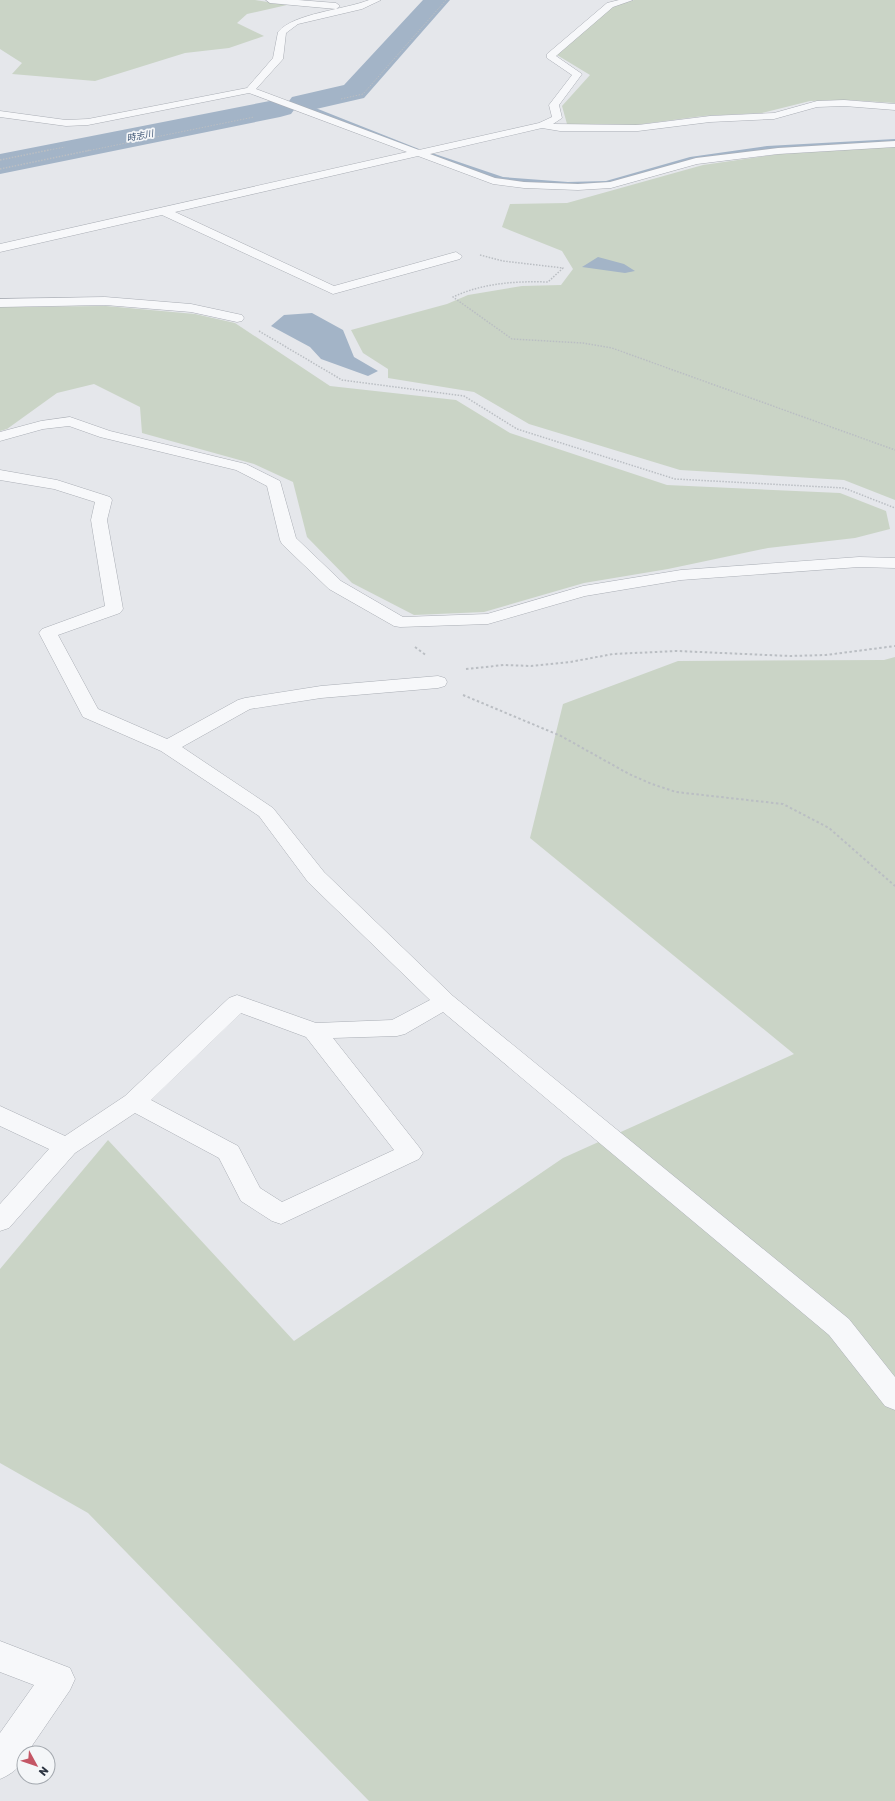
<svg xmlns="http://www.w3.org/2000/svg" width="895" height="1801" font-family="Rubik,'Noto Sans JP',sans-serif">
<rect width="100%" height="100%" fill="#e5e7eb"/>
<path fill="#cad4c6" d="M0,0H255L287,5L247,14L237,23L264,36L229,48L185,53L95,81L12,74L22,63L0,49Z
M634,0H895V103L849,100L810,101L762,113L703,116L635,125L567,124L562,106L590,75L557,55L613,6Z
M895,147V500L844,480L680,470L529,424L474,392L388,378V369L363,353L351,330L447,304L468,295L522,286L561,285L573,269L562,251L502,227L510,204L567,203L703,165L780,154Z
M106,306L195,314L235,323L330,386L456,400L510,433L667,485L840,493L886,511L890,529L855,538L768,548L668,569L584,583L484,612L414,615L352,583L307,537L293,482L254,464L142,433L140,407L94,384L57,393L7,429L0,431V307Z
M895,657V1801H369L88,1513L0,1463V1269L108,1140L294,1341L563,1158L794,1054L530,838L563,704L678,661L884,660Z"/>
<path fill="#a3b4c7" d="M598,257L624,264L635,271L625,273L582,267Z
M312,313L343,330L354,357L378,371L368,376L321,359L310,347L271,326L284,315Z"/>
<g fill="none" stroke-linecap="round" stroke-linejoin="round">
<path fill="#a3b4c7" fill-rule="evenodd" d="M309,107H313L419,149L414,150L309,109Z
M895,139V143L767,150L691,161L606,185L568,186L502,181L427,154L432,153L503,177L568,182L606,181L690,157L767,146Z"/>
<path fill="#a3b4c7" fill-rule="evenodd" d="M423,0H450L364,98L303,112L294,110L291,114L280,117L0,174V154L280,99L289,101L292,97L344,85Z"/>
<defs>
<path id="minor" d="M266,0H298L336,3L340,6L336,9L270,3Z
M369,0H381L362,9L298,24L286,33L283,59L256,89L419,150L539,123L552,117L549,105L572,75L547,58V54L607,3L619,0H633L613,7L556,56L582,74L559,105L562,118L553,124L638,125L710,116L774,113L817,101L844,100L895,104V110L844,106L817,107L774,119L710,122L638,131H560L542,128L430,154L495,178L524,182L578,184L610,182L696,158L778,148L895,141V147L778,154L697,164L611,188L578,190L524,188L493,184L418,156L175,212L334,286L456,252L462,256L460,259L333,294L162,215L0,252V244L407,152L249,93L88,125L66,126L0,117V111L66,120L88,119L247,88L273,58L278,32C294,13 344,10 369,0Z
M105,297L191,304L242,315L244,318L242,321L237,322L191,312L105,305L0,307V299Z
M70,417L110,431L246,464L280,481L296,538L341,581L403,617L487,614L583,586L681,570L859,557L895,558V568L859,567L681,580L585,596L488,624L400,627L394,626L329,589L282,544L280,540L267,486L236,470L100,437L69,426L43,429L0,441V432L41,421Z
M0,470L57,480L110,497L112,500L107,520L123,609L120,613L58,635L98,709L167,739L238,700L245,698L321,686L438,676L445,678L447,682L445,686L438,688L321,698L250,709L182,747L273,808L324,872L453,996L849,1319L895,1377V1410L885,1406L829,1335L443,1012L405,1034L397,1036L333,1038L419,1147L423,1153L419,1159L281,1224L272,1221L241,1201L219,1158L135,1113L75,1153L9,1228L0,1231V1204L49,1149L0,1126V1106L65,1136L125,1096L229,998L237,995L316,1023L392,1020L430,1000L308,882L259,816L161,751L83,717L39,633L42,629L105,606L91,520L95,502L54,489L0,480ZM241,1013L306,1037L394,1150L282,1202L260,1188L238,1146L151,1100Z
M0,1641L70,1668L75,1679L70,1690L27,1753H24C24,1766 10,1775 0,1779V1733L34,1685L0,1672Z"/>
</defs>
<use href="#minor" stroke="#aaaeb5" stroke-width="1"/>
<path stroke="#babec3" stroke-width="1" stroke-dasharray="1.5 1.5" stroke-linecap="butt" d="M341,99L363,94L446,0
M44,151L65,147
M87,151L254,117"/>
<path stroke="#babec3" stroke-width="1.5" stroke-dasharray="1.5 1.5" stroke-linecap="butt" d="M0,160L49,150
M0,169L91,150
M480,255L503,261L563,268L548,282C515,281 483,283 453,297L512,339L583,343L612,348L895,450
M259,331L342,380L464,396L517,429L675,479L844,488L895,508"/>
<path stroke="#babec3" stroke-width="2" stroke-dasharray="2.5 2.5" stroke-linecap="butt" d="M415,647L427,656
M466,669L504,665L531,666L570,662L613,654L677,651L790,656L826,655L895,646
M463,695L561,736L629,774L652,784L676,792L783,804L829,828L895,886"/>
<use href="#minor" fill="#f7f8fa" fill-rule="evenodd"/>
</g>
<g text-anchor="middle" stroke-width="3.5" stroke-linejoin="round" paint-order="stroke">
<g font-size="9" font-style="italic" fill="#3b5373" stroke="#f4f6f8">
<text transform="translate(140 136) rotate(-11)" y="3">時志川</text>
</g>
</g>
<g transform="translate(36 1765) rotate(130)"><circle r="19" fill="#f4f6f8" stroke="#a4a9af"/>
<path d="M0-3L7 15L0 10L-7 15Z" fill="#c45665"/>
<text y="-6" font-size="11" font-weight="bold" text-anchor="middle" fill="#2d3542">N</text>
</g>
</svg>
